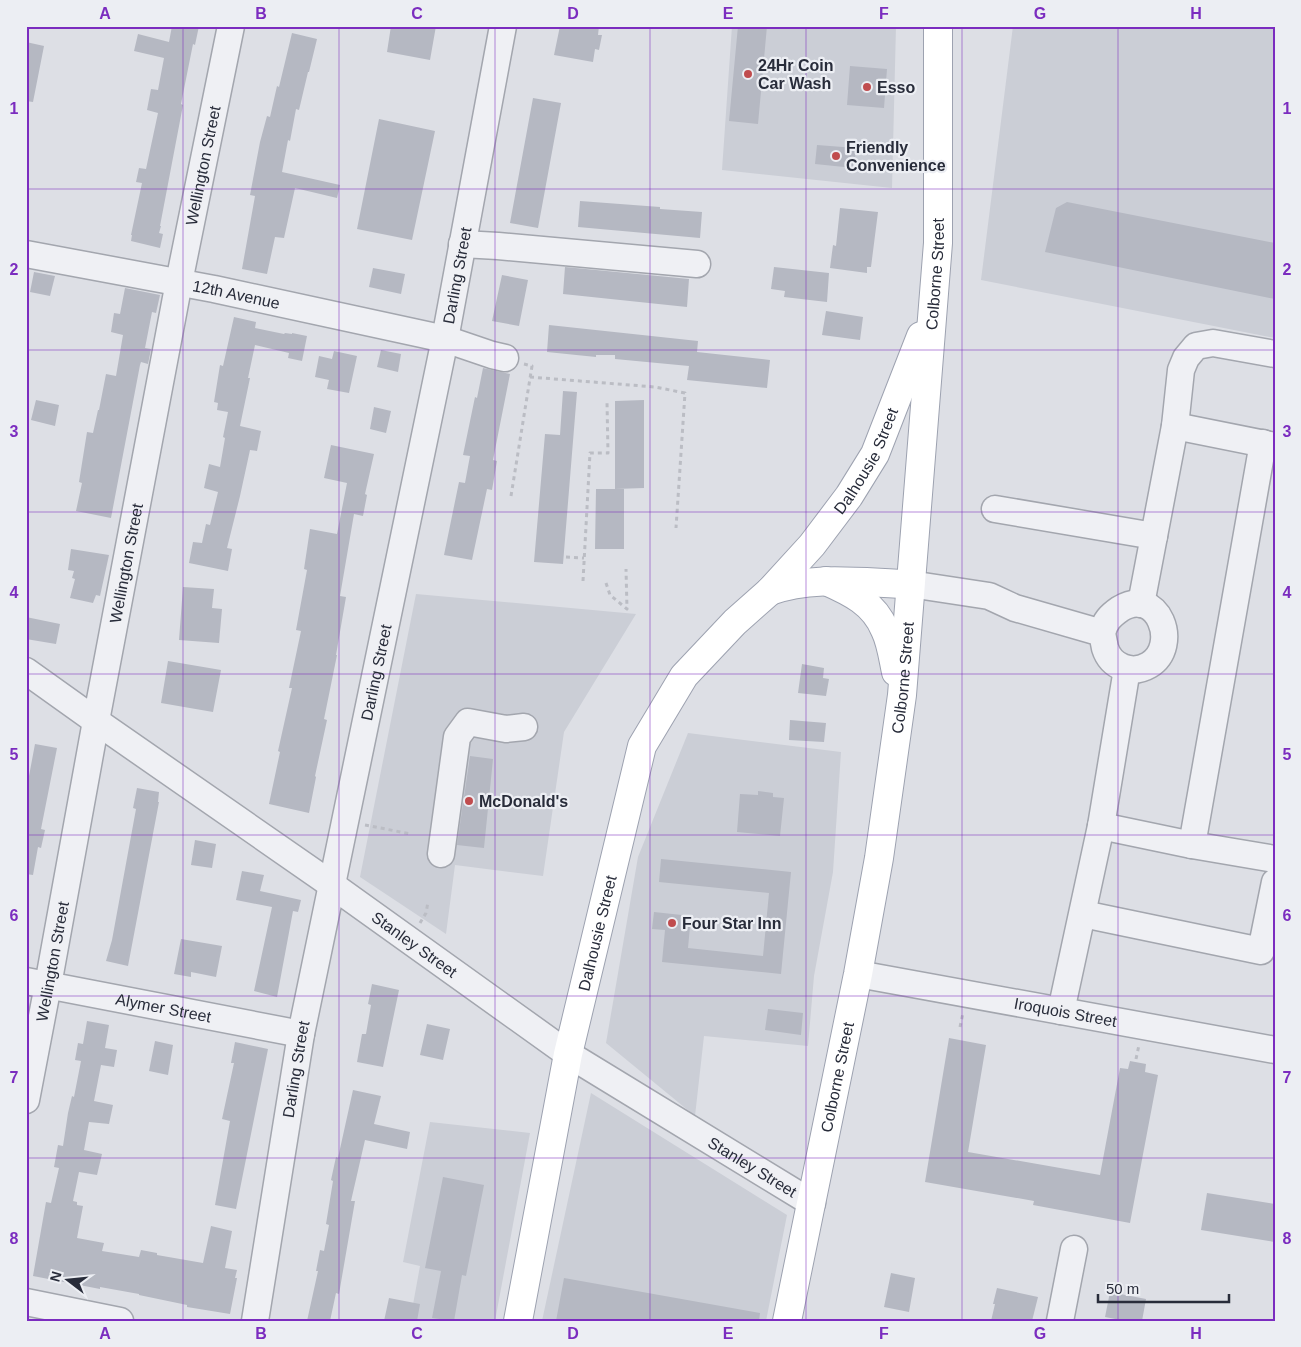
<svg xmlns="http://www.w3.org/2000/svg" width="1301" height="1347" font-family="Arial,sans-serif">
<rect width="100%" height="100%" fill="#dddfe5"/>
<path fill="#cbced6" d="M732,26H896L892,188L722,170Z
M1013,26H1275V338L981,280Z
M416,594L636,614L564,732L543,876L455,865L446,934L360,877Z
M688,733L841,752L833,872L814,976L808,1046L704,1036L695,1116L606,1043L638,857Z
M591,1093L787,1215L766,1321H542Z
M430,1122L530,1133L495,1321H410L420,1266L403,1262Z"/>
<path fill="#b5b8c2" d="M172,26H199L195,45L193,44L181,104L183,105L160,226H161L159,233L163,234L160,248L131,241L132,235H131L142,183L136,182L139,168L146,169L158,113L147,110L151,89L158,90L164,58L134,51L138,34L169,42Z
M391,26H436L430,60L387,52Z
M560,26H599L598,35H602L599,50L595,49L593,62L554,55Z
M738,26H767L758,124L729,121Z
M292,33L317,39L309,72H308L299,110L296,109L290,141L288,140L282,172L340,185L337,198L295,188L284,238L275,237L267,274L242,269L255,196L250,195L260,142L267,116L270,117L277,86L279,87Z
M26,42L44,46L33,102L26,101Z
M850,66L887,69L884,108L847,105Z
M533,98L561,103L538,228L510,223Z
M379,119L435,131L412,240L357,229Z
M817,145L856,148L854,168L815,164Z
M580,201L660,207V209L702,212L700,238L578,227Z
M1067,202L1275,243V299L1045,252L1056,208Z
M840,208L878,212L871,267H867V273L830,268L833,245L836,246Z
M565,267L689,279L687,307L563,294Z
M774,267L829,273L827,302L784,297L785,291L771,289Z
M373,268L405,274L401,294L369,287Z
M34,272L55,276L50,296L30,292Z
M502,275L528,280L519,326L492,321Z
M125,288L160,295L156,313L152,312L145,348L151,349L148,364L141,362L140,365L111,518L76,511L82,483L79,482L87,432L93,433L98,410H99L106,374L116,376L123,335L111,332L114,313L120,314Z
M826,311L863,317L860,340L822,335Z
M234,317L256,322L255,328L284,334L285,333L292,334V333L307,336L302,361L288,358L289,353L255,345L248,378H250L240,426L261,431L257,451L250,450L240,496L227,548L232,549L228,571L189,563L193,542L202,543L206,524L210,525L218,492L204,488L209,464L220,467L225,438L223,437L228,412L217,410L218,403L214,402L220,365L223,366Z
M549,325L698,341L697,352L770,360L767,388L687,380L689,366L615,359V355H596V357L547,352Z
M381,350L401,354L398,372L377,367Z
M334,351L357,356L349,393L327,389L329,380L315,377L319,356L332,359Z
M483,368L510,374L493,460L497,461L492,490L487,489L472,560L444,555L459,482L465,483L470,456L463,455L475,397L477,398Z
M563,391L577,392L563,564L534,562L545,434L560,435Z
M36,400L59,405L55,426L31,420Z
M644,400V488L615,489V401Z
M374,407L391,411L386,433L370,429Z
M331,445L374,454L365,494L367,495L363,516L354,514L340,596L346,597L336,655H337L324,719L327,720L315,776L316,777L309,813L269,804L280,752L278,751L292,688H289L301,631L296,630L307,570L304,569L310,529L337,534L347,483L324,478Z
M596,489H624V549H595Z
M71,549L109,555L100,596L96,595L93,603L70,598L75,579L72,578L74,571L68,570Z
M183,587L214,589L212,608L222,609L219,643L179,640Z
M26,617L60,624L56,644L26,639Z
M168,661L221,670L213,712L161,703Z
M802,664L824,668L823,678L829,679L826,696L798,693Z
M790,720L826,723L824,742L789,740Z
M35,744L57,748L41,829L45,830L41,848L38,847L33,875L26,874V792Z
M470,756L493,759L484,848L457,845Z
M137,788L159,792L158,802H159L128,966L106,961L112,940L136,809L133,808Z
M758,791L773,793V797L784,798L780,836L737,832L740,794L758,795Z
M195,840L216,844L212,868L191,865Z
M661,859L791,872L781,974L662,962L665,930L652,929L654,912L691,916L688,948L763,956L769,893L659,882Z
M242,871L264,875L260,891L301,900L298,912L293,911L277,997L254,991L272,907L236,900Z
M181,939L222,946L216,977L191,972V977L174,974Z
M372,984L399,990L383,1067L357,1062L362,1034H366L371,1005L368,1004Z
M768,1009L803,1013L801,1035L765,1030Z
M87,1021L109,1025L105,1048L117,1050L114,1067L101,1065L94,1101L113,1105L109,1124L89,1122L84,1150L102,1154L97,1175L79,1172L73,1201L77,1202V1205L83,1206L77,1238L104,1243L102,1251L139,1257L141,1250L157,1253V1255L203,1263L211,1226L232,1231L225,1268L237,1270L235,1278H237L230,1314L187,1307V1305L139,1295V1294L100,1287V1289L33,1276L46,1202L51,1203L59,1168L54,1167L58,1145L63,1146L68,1113L72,1096L74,1097L81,1061L75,1060L78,1043L83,1044Z
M427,1024L450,1029L443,1060L420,1055Z
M949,1038L986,1045L968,1152L1100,1175L1120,1068L1128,1069L1130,1061L1146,1064L1145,1072L1158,1075L1130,1223L1033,1205L1034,1201L925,1182Z
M155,1041L173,1045L168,1075L149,1071Z
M235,1042L268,1049L236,1209L215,1205L230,1121L222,1119L234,1063H231Z
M353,1090L381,1096L374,1124L410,1132L407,1149L365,1140L351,1201H355L339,1294L336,1293L330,1321H307L318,1271H316L320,1250L324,1251L329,1225L326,1224L333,1181L331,1180L336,1157L338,1158Z
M443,1177L484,1185L466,1276L462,1275L454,1321L432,1318L441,1271L425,1268Z
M1207,1193L1275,1204V1242L1201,1230Z
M891,1273L915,1278L909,1312L884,1307Z
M564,1278L760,1313L759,1321H556Z
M997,1288L1038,1297L1032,1321H991L995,1304H993Z
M1110,1292L1146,1299L1142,1321H1126L1105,1317Z
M389,1298L420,1304L417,1321H384Z"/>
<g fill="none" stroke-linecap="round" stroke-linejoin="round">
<defs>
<g id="minor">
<path d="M462,244L498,246L697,264"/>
<path id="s1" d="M26,254L214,289L445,339L492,355L505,358"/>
<path d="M1175,426L1275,446"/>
<path d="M995,509L1154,536"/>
<path d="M910,584L989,596L1015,608L1102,633C1103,638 1104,643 1105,648C1111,667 1132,675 1149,665C1181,646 1158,585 1120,609C1110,616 1105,621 1102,633"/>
<path d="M1141,604L1175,426L1181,370L1186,358L1196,346L1213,343L1275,354"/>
<path id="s2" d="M26,671L96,721L332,885L568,1054L812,1203"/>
<path d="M1101,826L1192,845L1275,859"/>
<path d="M1192,845L1263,443"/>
<path d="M441,854L457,737L468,722L506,729L524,727"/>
<path d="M1083,914L1261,951L1275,882"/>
<path id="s3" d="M858,974L1275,1050"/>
<path id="s4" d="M26,981L301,1034"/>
<path d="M1061,1011L1101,826L1127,669"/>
<path id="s5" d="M26,1100L48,985L96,721L179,282L231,26"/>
<path d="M26,1302L120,1321"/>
<path id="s6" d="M255,1321L301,1034L445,339L503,26"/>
<path d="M1060,1321L1074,1249"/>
</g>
<g id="major">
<path d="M826,581C851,592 874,603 885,630C891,642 893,658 896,672"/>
<path d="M770,591C812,575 865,583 910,584"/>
<path id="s7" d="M518,1321L568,1054L642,746L684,676L735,622L770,591L812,545L849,496L875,454L921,336"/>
<path id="s8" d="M787,1321L858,974L879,858L902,695L938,243V26"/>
</g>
</defs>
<use href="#minor" stroke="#a3a6ae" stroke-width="29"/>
<use href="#major" stroke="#9da2b0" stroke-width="30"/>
<path stroke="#bbbdc4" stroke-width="3" stroke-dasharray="4 4" stroke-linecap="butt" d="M530,377L655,387L685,393L676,528
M511,496L532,366L524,364
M566,557L584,558
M583,581L590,453H608L607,402
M606,583L610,595L627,609L626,569
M365,825L411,834
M420,923L426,913L428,902
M960,1027L963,1013
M1136,1059L1139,1045"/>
<use href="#minor" stroke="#eff0f4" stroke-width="26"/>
<use href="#major" stroke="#fff" stroke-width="28"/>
</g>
<path fill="none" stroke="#7b2cbf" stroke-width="1" stroke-opacity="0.55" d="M183,26V1321M339,26V1321M495,26V1321M650,26V1321M806,26V1321M962,26V1321M1118,26V1321M26,189H1275M26,350H1275M26,512H1275M26,674H1275M26,835H1275M26,996H1275M26,1158H1275"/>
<g fill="#c04c4e" stroke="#eceef3" stroke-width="2">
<circle cx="748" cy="74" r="5"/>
<circle cx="867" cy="87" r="5"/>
<circle cx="836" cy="156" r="5"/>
<circle cx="469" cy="801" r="5"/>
<circle cx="672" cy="923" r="5"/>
</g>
<g text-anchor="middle" stroke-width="4.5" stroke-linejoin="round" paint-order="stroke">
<g font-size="16" font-weight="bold" fill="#282c3a" stroke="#eceef3" text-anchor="start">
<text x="758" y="71">24Hr Coin<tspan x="758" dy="18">Car Wash</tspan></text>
<text x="877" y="93">Esso</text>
<text x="846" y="153">Friendly<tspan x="846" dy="18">Convenience</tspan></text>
<text x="479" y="807">McDonald's</text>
<text x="682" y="929">Four Star Inn</text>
</g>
<g font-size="16" fill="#282c3a" stroke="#eceef3">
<text dy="6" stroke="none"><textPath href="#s5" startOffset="951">Wellington Street</textPath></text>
<text dy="6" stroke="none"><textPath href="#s8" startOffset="1059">Colborne Street</textPath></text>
<text dy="6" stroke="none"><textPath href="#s6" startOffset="1065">Darling Street</textPath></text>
<text dy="6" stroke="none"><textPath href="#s1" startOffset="214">12th Avenue</textPath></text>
<text dy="6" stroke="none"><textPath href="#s7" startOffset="954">Dalhousie Street</textPath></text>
<text dy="6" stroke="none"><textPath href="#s5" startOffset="546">Wellington Street</textPath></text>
<text dy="6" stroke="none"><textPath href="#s6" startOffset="660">Darling Street</textPath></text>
<text dy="6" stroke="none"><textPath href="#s8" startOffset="654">Colborne Street</textPath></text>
<text dy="6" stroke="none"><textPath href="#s7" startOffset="396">Dalhousie Street</textPath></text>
<text dy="6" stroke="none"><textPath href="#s2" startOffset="475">Stanley Street</textPath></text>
<text dy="6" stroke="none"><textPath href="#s5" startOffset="141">Wellington Street</textPath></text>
<text dy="6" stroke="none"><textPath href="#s4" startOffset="140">Alymer Street</textPath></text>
<text dy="6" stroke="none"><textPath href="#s3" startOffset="211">Iroquois Street</textPath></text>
<text dy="6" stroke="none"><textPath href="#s6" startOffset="255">Darling Street</textPath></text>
<text dy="6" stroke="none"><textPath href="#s8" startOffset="249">Colborne Street</textPath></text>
<text dy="6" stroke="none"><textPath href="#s2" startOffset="880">Stanley Street</textPath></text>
</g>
</g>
<rect width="1301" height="1347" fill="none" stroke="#eceef3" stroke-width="55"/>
<g transform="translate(68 1280) rotate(286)" stroke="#eceef3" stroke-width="4" paint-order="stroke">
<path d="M0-4L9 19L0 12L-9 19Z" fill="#282c3a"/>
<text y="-8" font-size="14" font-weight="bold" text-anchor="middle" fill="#282c3a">N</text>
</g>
<path d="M1098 1294v8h131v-8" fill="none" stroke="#282c3a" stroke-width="2.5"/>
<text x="1106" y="1294" font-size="15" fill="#282c3a" stroke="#eceef3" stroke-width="4" paint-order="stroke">50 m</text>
<rect x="28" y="28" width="1246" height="1292" fill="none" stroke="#7b2cbf" stroke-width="2"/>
<g font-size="16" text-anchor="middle" font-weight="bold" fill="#7b2cbf">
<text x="105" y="19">A</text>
<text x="261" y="19">B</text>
<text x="417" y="19">C</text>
<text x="573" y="19">D</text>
<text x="728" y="19">E</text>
<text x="884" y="19">F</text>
<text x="1040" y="19">G</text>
<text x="1196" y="19">H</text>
<text x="14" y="114">1</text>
<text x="1287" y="114">1</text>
<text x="14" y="275">2</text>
<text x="1287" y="275">2</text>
<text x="14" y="437">3</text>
<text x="1287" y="437">3</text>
<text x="14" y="598">4</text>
<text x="1287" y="598">4</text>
<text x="14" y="760">5</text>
<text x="1287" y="760">5</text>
<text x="14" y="921">6</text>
<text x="1287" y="921">6</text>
<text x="14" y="1083">7</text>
<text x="1287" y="1083">7</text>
<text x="14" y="1244">8</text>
<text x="1287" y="1244">8</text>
<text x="105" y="1339">A</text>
<text x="261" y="1339">B</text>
<text x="417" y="1339">C</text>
<text x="573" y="1339">D</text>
<text x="728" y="1339">E</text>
<text x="884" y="1339">F</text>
<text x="1040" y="1339">G</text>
<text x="1196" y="1339">H</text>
</g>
</svg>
